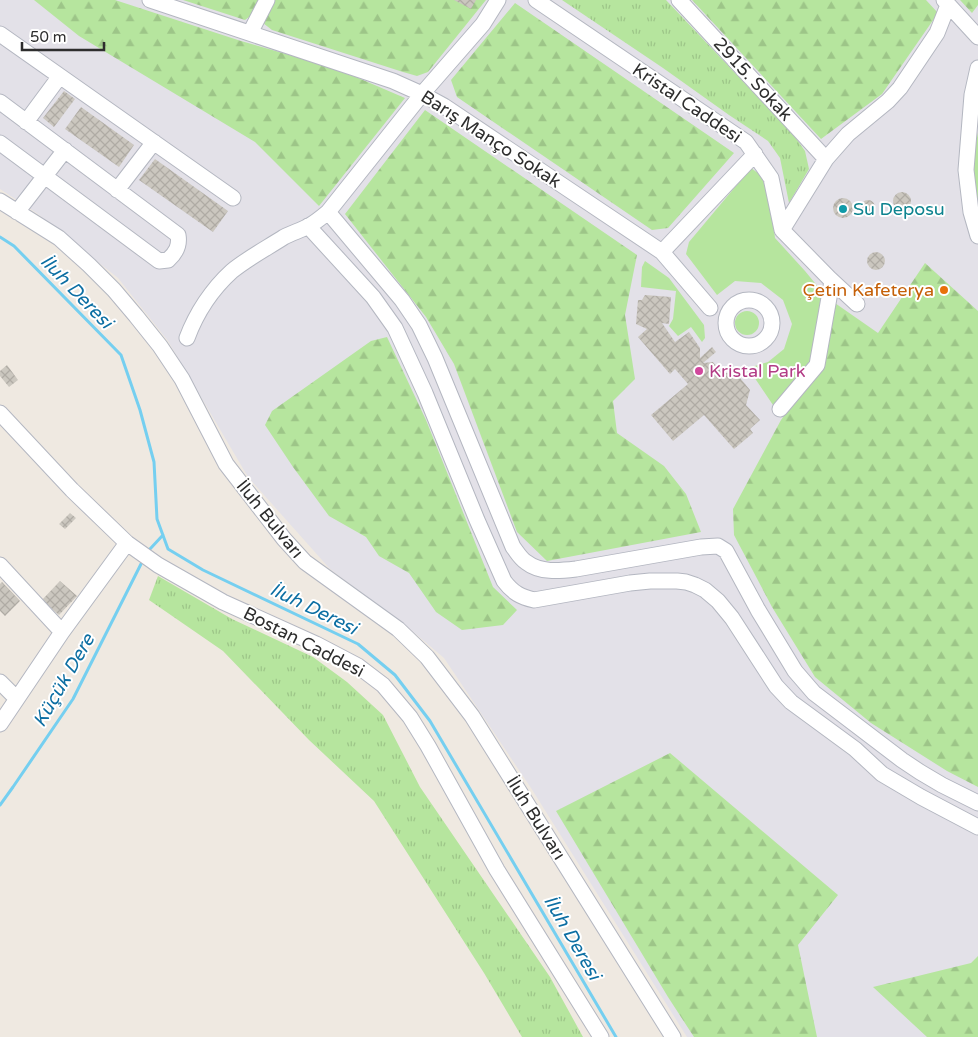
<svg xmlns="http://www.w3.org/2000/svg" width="978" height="1037" font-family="'Varela Round',sans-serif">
<defs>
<pattern id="forest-firs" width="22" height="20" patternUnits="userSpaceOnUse" patternTransform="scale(1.25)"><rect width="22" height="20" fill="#b6e59e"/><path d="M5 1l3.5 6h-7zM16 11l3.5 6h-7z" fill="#9dc588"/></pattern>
<pattern id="park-tufts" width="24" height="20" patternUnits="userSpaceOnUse" patternTransform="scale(1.25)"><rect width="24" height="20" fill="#b6e59e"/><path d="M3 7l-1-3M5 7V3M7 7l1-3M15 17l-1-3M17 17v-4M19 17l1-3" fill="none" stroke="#9dc588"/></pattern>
<pattern id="building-cross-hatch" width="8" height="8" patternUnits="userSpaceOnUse" patternTransform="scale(1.25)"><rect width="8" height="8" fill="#cbc7bf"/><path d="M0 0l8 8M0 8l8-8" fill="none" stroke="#afaba4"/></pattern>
</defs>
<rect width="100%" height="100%" fill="#efe9e1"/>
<path fill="#e3e1e8" d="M0,0H978V1037H687L531,788L444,658L411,630L330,569L248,477L168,341L118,278L38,214L0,189Z"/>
<path fill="#b6e59e" d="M978,132V212L976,205L973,159Z
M751,168L762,176L771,207L775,238L805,271L824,294L812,361L775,408L748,368L768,362L784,349L792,324L783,300L761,283L735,281L717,295L686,254L689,242Z
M645,261L669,278L704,325L705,338L702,342L691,327L678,336L669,326L673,319L676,291L641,287L642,267Z
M735 323a12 12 0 1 1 24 0a12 12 0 1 1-24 0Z"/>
<path fill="url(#forest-firs)" d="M34,0H115L241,41L335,68L405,98L319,206L255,142L79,36Z
M183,0H261L253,14L245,20Z
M275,0H486L428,72L417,76L403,72L272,30L263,23Z
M692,0H926L938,13L882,94L821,139Z
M960,0H978V5L972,13Z
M515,3L734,153L668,228L652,230L457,97L451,80Z
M425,110L637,255L625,315L635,379L613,401L617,433L664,466L686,494L701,532L547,561L517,532L454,364L426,317L345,214Z
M925,263L978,311V787L947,771L871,723L815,677L772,607L734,535L733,509L781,420L822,364L832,301L878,333Z
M387,337L426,420L493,587L517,610L503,625L462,630L436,612L409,573L379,556L366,537L329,516L293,467L265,425L272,411L371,341Z
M670,753L838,895L798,945L817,1037H694L668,997L556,811Z
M978,956V1037H927L873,987L971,963Z"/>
<path fill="url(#park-tufts)" d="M562,0H666L793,134L805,151L809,169L789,203L780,158L768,141L729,115L663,68Z
M158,576L232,619L313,657L347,682L383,715L420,787L550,977L583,1037H522L484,973L374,801L309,740L223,651L149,600Z"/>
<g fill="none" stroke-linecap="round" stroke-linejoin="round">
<path stroke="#75cff0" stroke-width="3" d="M0,237L14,246L121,355L140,410L154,462L157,519L168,549L203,570L358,644L395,675L430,721L616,1037
M150,549L163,535
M0,805L13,787L73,699L141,564"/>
</g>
<path fill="url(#building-cross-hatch)" d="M454,0H476L471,9Z
M64,91L75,99L54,127L43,118Z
M81,107L134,145L119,167L65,129Z
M155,159L228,211L213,232L139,180Z
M893 201a9 9 0 1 1 18 0a9 9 0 1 1-18 0Z
M833 208a10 10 0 1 1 20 0a10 10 0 1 1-20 0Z
M861 207a7 7 0 1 1 14 0a7 7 0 1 1-14 0Z
M867 261a9 9 0 1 1 18 0a9 9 0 1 1-18 0Z
M645,295L671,297L669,324L662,323L675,342L689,332L700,348V358L712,347L716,352L703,363L713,362L722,373H736L750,390L746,405L760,420L750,429L753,433L734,449L704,415L673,441L651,415L688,384L675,369L670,374L638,337L647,329L636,324L638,300H642Z
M7,365L18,380L9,387L0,376V371Z
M70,513L76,518L65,529L59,524Z
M60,581L77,596L59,615L42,600Z
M2,582L20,601L5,616L0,611V584Z"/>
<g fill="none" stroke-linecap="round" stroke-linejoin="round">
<defs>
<path id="minor" d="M150,0L393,81L422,94L444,106L662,252L710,308
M536,0L746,142L771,178L782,230L829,278L857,304
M679,0L826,159
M944,0L978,37
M250,33L267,0
M0,34L233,198
M978,68L972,95L966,170L971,212L978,236
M0,102L178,235C180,246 176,253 168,260L159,261L0,143
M26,122L60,76
M117,190L154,142
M0,201L59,238L89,265L114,290L136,316L160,346L182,379L226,464L284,539L305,562L398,629L427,657L472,716L673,1037
M17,212L65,150
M328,212L402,300L419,325L435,358L513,547C517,552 520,558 526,562C540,573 559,571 576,569L701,547L718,546L726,551L758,610L795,671L814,693L902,760L920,772L942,785L978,803
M308,226L373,297L395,328L425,393L477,520L504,581C513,593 521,597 534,600L630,583L650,581H677L686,582L695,585L705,590L718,601L732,618L776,686L791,702L855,749L882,774L921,797L978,827
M782,230L826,159L848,134L888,101L900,88L937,33L948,5
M662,252L755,154
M726 323a23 23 0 1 1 46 0a23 23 0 1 1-46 0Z
M187,338C196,314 212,289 232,271C248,258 267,248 284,237C292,233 301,230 309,226C316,222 322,217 328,212L422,94L483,24L498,0
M780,409L817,365L832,281
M0,413L72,490L127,543L158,565L223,602L316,644L358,666L383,685L410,717L428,746L497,870L601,1037
M0,565L62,632
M0,682L17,699
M0,724L62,632L127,543"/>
</defs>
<use href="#minor" stroke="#b4b7c1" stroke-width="17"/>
<use href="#minor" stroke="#fff" stroke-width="15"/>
</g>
<circle fill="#0f9aa8" stroke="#fff" stroke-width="2" cx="843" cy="209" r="5"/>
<circle fill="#e8710a" stroke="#fff" stroke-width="2" cx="944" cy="290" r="5"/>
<circle fill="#d1479c" stroke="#fff" stroke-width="2" cx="699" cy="371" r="5"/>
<g text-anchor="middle" stroke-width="4" stroke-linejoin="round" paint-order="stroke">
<g font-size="18" fill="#2e2e2e" stroke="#fff">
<text transform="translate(753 79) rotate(47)" y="6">2915. Sokak</text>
<text transform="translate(687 103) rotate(34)" y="6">Kristal Caddesi</text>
<text transform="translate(491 139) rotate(33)" y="6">Barış Manço Sokak</text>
<text transform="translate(270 519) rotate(51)" y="6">İluh Bulvarı</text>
<text transform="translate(304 642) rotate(27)" y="6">Bostan Caddesi</text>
<text transform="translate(536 818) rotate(58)" y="6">İluh Bulvarı</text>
</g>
<g font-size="18" fill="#0d838f" stroke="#fff" text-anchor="start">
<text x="853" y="215">Su Deposu</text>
</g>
<g font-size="18" fill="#c56008" stroke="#fff" text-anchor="end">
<text x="934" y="296">Çetin Kafeterya</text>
</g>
<g font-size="18" fill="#b23c85" stroke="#fff" text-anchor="start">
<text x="709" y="377">Kristal Park</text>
</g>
<g font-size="19" font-style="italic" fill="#0d6fa3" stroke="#fff">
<text transform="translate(77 291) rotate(46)" y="7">İluh Deresi</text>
<text transform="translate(314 608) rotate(26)" y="7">İluh Deresi</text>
<text transform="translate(63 680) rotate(-60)" y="7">Küçük Dere</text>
<text transform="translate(573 937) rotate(60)" y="7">İluh Deresi</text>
</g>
</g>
<path d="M22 42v8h82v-8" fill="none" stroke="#2e2e2e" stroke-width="2.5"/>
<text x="30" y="42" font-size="15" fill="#2e2e2e" stroke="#ffffff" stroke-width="4" paint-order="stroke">50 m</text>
</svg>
